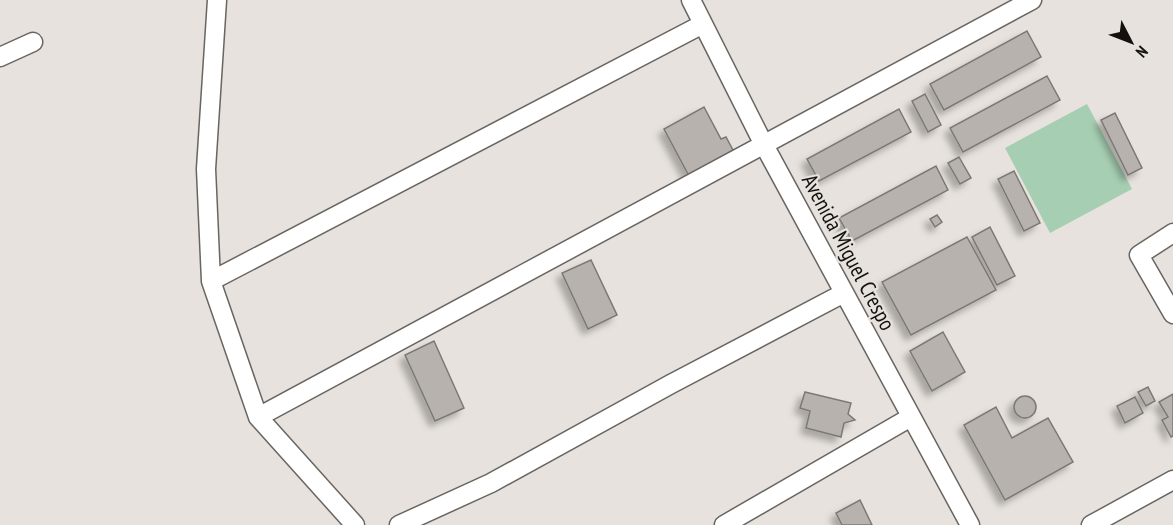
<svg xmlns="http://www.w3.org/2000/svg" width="1173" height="525" font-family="'PT Sans Narrow',sans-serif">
<defs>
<filter id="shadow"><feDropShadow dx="-5.5" dy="5.5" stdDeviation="3" flood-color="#0004"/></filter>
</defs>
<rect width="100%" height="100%" fill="#e7e2dd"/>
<path fill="#a6ceb2" d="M1087,104L1132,189L1050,233L1005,148Z"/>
<path fill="#b7b2ad" stroke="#7c7873" stroke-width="1.5" filter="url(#shadow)" d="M1027,31L1041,57L944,110L930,84Z
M1047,76L1060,100L963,152L950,128Z
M925,94L941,125L928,132L912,101Z
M704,107L721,139L726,137L734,152L689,176L664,129Z
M899,109L911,132L819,181L807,159Z
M1115,113L1142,168L1128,175L1101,120Z
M959,157L971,178L960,184L948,163Z
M936,166L948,190L852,241L839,218Z
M1014,171L1040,223L1024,231L998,179Z
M937,215L942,222L935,227L930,219Z
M990,227L1015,276L997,285L972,237Z
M967,237L996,290L911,335L882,282Z
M591,260L617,315L588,329L562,273Z
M943,332L965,372L932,391L910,351Z
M434,341L464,408L435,421L405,355Z
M1148,387L1155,401L1146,406L1138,392Z
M805,392L851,403L848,414L855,420L844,423L841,437L806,428L810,411L800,408Z
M1173,394V436L1171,437L1162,420L1168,417L1159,402Z
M1014 407a11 11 0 1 1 22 0a11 11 0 1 1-22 0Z
M1135,397L1143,413L1125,423L1117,406Z
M996,407L1012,438L1048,418L1073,462L1005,500L964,425Z
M860,500L872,525H842L836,513Z"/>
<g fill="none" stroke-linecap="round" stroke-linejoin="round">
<defs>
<path id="street" d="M217,0L206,169L211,281L258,417L355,525
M691,0L763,143L970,525
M0,57L33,42
M1173,233L1139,255L1173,314
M211,281L703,24
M258,417L1032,0
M399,525L491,483L671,384L844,293
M724,525L911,417
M1091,525L1173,480"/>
</defs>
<use href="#street" stroke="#696560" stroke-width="21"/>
<use href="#street" stroke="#fff" stroke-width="18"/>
</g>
<g text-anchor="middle" stroke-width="4.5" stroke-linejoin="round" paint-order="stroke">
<g font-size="22" fill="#13110f" stroke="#e7e2dd">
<text transform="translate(849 252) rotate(62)" y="8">Avenida Miguel Crespo</text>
</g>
</g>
<g transform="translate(1131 42) rotate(132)" stroke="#e7e2dd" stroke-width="4.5" paint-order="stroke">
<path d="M0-4.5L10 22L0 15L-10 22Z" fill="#13110f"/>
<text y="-9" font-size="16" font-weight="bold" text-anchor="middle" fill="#13110f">N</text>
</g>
</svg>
